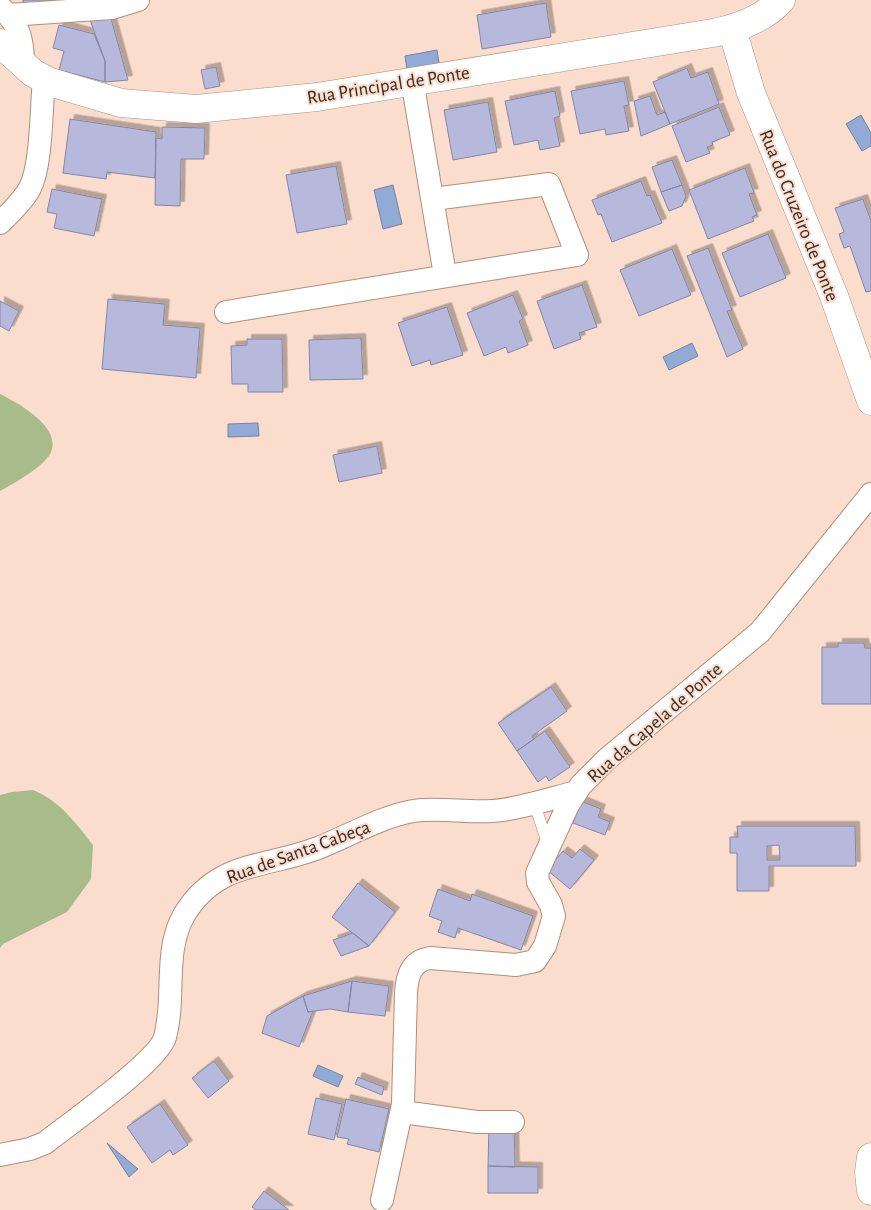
<svg xmlns="http://www.w3.org/2000/svg" width="871" height="1210" font-family="'Alegreya Sans',sans-serif">
<defs>
<filter id="shadow"><feDropShadow dx="4.5" dy="-4.5" stdDeviation="0" flood-color="#0004"/></filter>
</defs>
<rect width="100%" height="100%" fill="#fbddcd"/>
<path fill="#a8bb8b" d="M0,394C18,403 64,428 50,454C43,467 13,484 0,491Z
M33,790C60,801 75,822 93,845L91,879L67,912L3,944L0,948V795L12,792Z"/>
<path fill="#91abd6" stroke="#7684a0" d="M437,50L439,63L407,70L405,56Z
M861,115L871,133V146L862,151L846,124Z
M393,185L402,224L383,229L374,190Z
M692,343L698,356L669,370L663,357Z
M258,423L259,436L228,437V424Z
M318,1065L343,1076L338,1087L313,1076Z
M107,1143L138,1169L129,1177Z"/>
<path fill="#b6b9dc" stroke="#8386a7" fill-rule="evenodd" filter="url(#shadow)" d="M23,0H62L61,7L23,4Z
M546,3L551,37L482,49L477,15Z
M110,15L128,80L105,82V61L90,20Z
M59,25L94,34L105,61V82L59,70L64,51L53,48Z
M216,67L220,86L205,89L201,70Z
M687,68L691,78L708,72L719,104L670,124L653,82Z
M624,81L629,105L624,106L629,131L606,135L605,129L580,134L571,91Z
M555,91L560,116L554,118L560,146L540,150L538,140L514,145L505,101Z
M650,96L657,115L665,112L670,124L641,136L634,101Z
M488,102L497,152L453,160L444,110Z
M719,107L730,135L712,142L713,145L707,147L710,153L686,162L672,126Z
M70,119L156,132L155,178L107,172L106,179L63,173Z
M162,127L205,128L204,159H181L180,206L155,205L156,138L162,139Z
M672,160L682,185L661,192L652,167Z
M336,166L347,224L297,233L286,175Z
M745,168L754,193L749,194L757,215L752,217L754,221L708,239L689,190Z
M641,181L647,196L650,195L662,223L612,242L601,214L598,215L592,200Z
M682,185L686,196L682,206L669,211L661,192Z
M52,189L102,199L94,236L54,228L57,214L47,212Z
M863,199L871,221V291L866,292L850,246L844,248L839,234L844,232L835,208Z
M768,234L786,278L740,297L722,253Z
M708,248L732,310L727,311L743,349L727,357L687,256Z
M672,249L691,295L639,316L620,270Z
M582,285L597,327L579,333L581,339L554,349L537,301Z
M513,295L523,319L519,321L528,345L508,353L506,347L484,356L467,313Z
M108,299L165,304L163,325L200,328L196,378L102,369Z
M0,301L19,311L9,331L0,326Z
M447,307L463,355L431,365L430,360L412,366L398,323Z
M361,338L363,379L310,380L309,340Z
M247,339H282L283,392H248V384H232L231,346L247,345Z
M377,446L382,473L339,482L333,455Z
M838,643H864L865,648H871V704H822V647H838Z
M551,687L567,711L532,736L534,739L517,751L498,723Z
M545,731L570,767L549,781L546,776L538,782L517,751Z
M581,801L601,809L598,817L610,822L605,835L573,823Z
M737,826H855L856,866H769V891H737V853H730V837H738ZM779,845L780,860H767V846Z
M580,849L594,860L570,889L547,870L563,851L572,858Z
M358,883L395,912L369,946L332,917Z
M438,889L470,901L472,894L533,916L521,950L458,928L455,938L438,932L442,921L429,916Z
M353,933L369,946L341,956L333,940Z
M352,981L389,986L385,1016L348,1012Z
M352,981L348,1012L330,1009L308,1012L303,996Z
M303,996L308,1012L313,1011L299,1047L262,1033L267,1016Z
M214,1061L229,1081L208,1098L192,1078Z
M358,1077L384,1087L382,1095L355,1084Z
M316,1098L342,1104L334,1140L308,1134Z
M346,1099L389,1109L379,1152L347,1144L349,1139L337,1137Z
M160,1104L188,1145L173,1155L170,1150L152,1163L127,1127Z
M489,1127H514L515,1167L488,1166Z
M488,1166L538,1167V1193H488Z
M264,1191L289,1210H256L252,1207Z"/>
<g fill="none" stroke-linecap="round" stroke-linejoin="round">
<defs>
<path id="lane" d="M534,803L548,844"/>
<path id="street" d="M0,7C19,23 23,40 23,64
M9,15L112,8L138,0
M412,80L445,275
M0,223C11,212 23,201 30,188C42,164 41,108 44,80
M226,312L577,255L549,184L433,199
M402,1112L477,1122H513
M0,1155L30,1149L45,1143C69,1124 159,1061 165,1037C176,997 163,952 184,915C217,860 267,868 318,848C349,836 380,817 413,811C439,807 466,813 492,811C520,809 549,799 576,792
M382,1200L403,1104L406,993C407,976 411,961 430,958L516,965L535,961L545,946L554,916L551,905L538,882L537,873L568,805L581,785L607,759L760,632L871,494"/>
<path id="secondary" d="M732,29L751,93L834,296L871,401
M0,43L33,73L50,82L121,103L196,109L317,97L713,33C738,28 764,19 781,0
M871,1157L869,1172L871,1191"/>
</defs>
<use href="#lane" stroke="#b08e7a" stroke-width="12"/>
<use href="#street" stroke="#b08e7a" stroke-width="24"/>
<use href="#secondary" stroke="#b08e7a" stroke-width="29"/>
<use href="#lane" stroke="#fff" stroke-width="11"/>
<use href="#street" stroke="#fff" stroke-width="22"/>
<use href="#secondary" stroke="#fff" stroke-width="28"/>
</g>
<g text-anchor="middle" stroke-width="4" stroke-linejoin="round" paint-order="stroke">
<g font-size="19" fill="#382a22" stroke="#fbddcd">
<text transform="translate(388 84) rotate(-9)" y="7">Rua Principal de Ponte</text>
<text transform="translate(800 215) rotate(68)" y="7">Rua do Cruzeiro de Ponte</text>
<text transform="translate(654 722) rotate(-41)" y="7">Rua da Capela de Ponte</text>
<text transform="translate(298 851) rotate(-20)" y="7">Rua de Santa Cabeça</text>
</g>
</g>
</svg>
